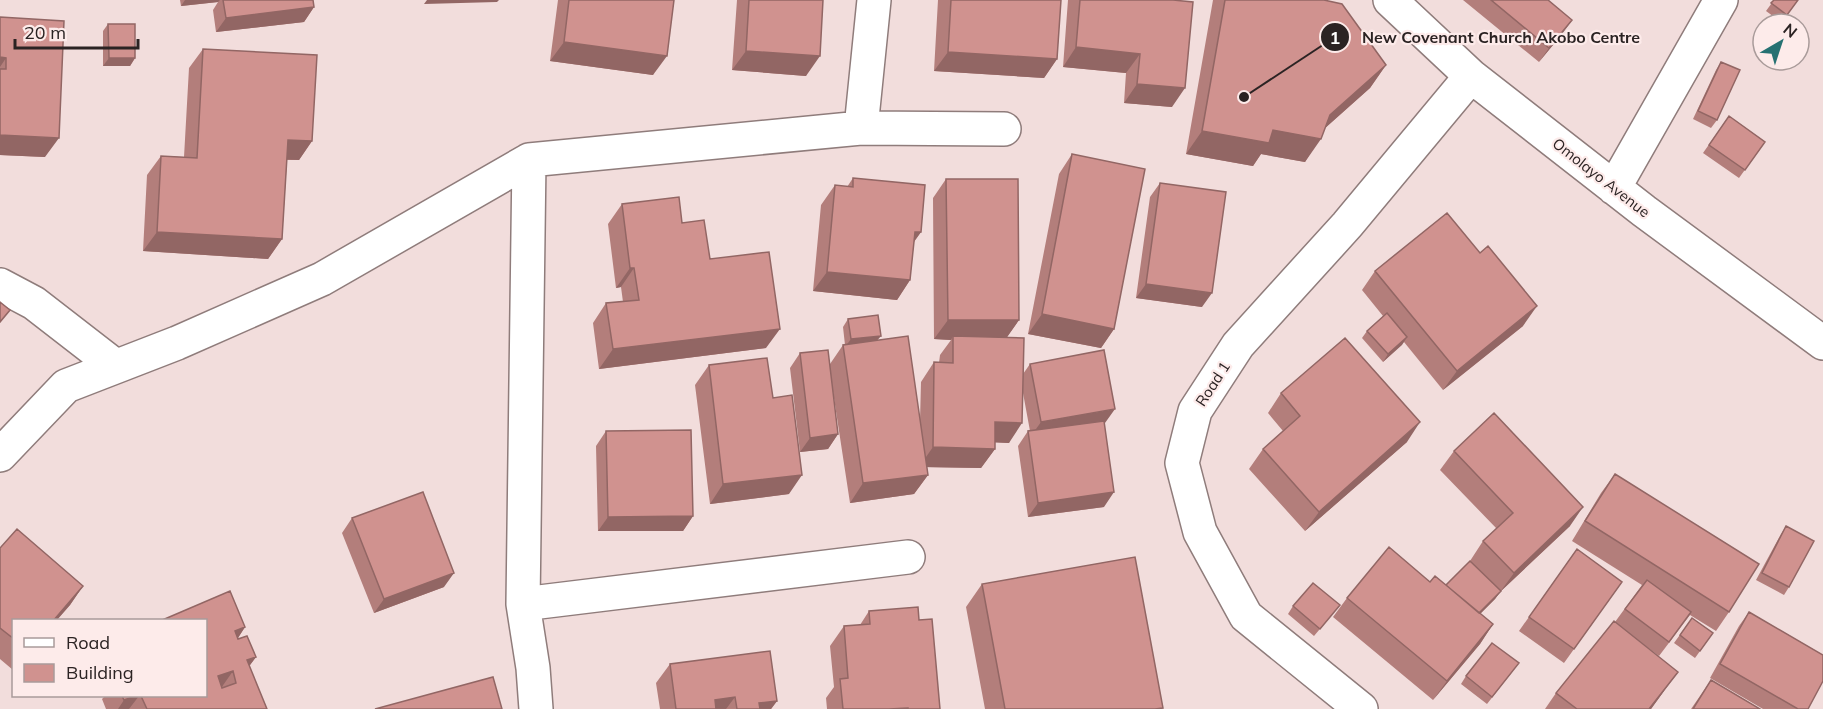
<svg xmlns="http://www.w3.org/2000/svg" width="1823" height="709" font-family="Mulish,sans-serif">
<rect width="100%" height="100%" fill="#f2dddc"/>
<g fill="none" stroke-linecap="round" stroke-linejoin="round">
<defs>
<path id="minor" d="M1390,0L1471,76L1644,211L1823,343
M861,128L874,0
M529,160L523,604L533,668L536,709
M1614,188L1721,0
M0,285L34,303L114,365
M0,455L66,386L177,343L322,279L529,160L861,128L1004,129
M523,604L908,557
M1361,709L1246,616L1200,532L1182,463L1195,411L1238,345L1347,225L1471,76"/>
</defs>
<use href="#minor" stroke="#8f7c7b" stroke-width="36"/>
<use href="#minor" stroke="#fff" stroke-width="33"/>
</g>
<path fill="#b37e7b" d="M180,0H313L314,7L304,22L216,32L213,10L218,2L181,6Z
M558,0H674L653,75L550,61Z
M737,0H823L806,76L732,70Z
M938,0H1061L1057,59L1044,78L934,71Z
M1068,0H1173L1172,107L1124,103L1126,73L1063,67Z
M1213,0H1324L1386,65L1370,88L1325,128L1305,162L1261,154L1253,166L1186,154Z
M1463,0H1548L1562,34L1539,62Z
M1774,0H1798L1781,22L1766,11Z
M0,17L45,157L0,155Z
M108,24L135,58L130,66H103V31Z
M203,49L312,141L299,160H287L282,239L268,259L143,251L147,175L161,156L184,157L189,68Z
M1721,62L1717,120L1711,128L1693,119L1716,70Z
M1729,116L1765,142L1739,178L1703,153Z
M1072,154L1114,329L1101,348L1028,334L1059,174Z
M853,178L921,232L914,242L910,280L897,300L813,291L821,205L835,185L847,187Z
M946,179L1019,320L1007,337L1023,374L1030,364L1104,423V507L1028,517L1018,446L1028,431H1030L1023,393L1009,443L995,442V449L981,468L927,467L928,475L914,494L850,503L832,385L838,434L828,449L800,452L790,368L800,353L830,364L843,345H845L843,327L848,319L877,341L920,421L921,382L934,362L939,363L940,355L951,340L934,339L933,198Z
M1160,183L1202,307L1136,298L1150,197Z
M622,204L682,223L710,259L766,348L599,369L593,323L606,303L623,302L621,287L616,288L608,224Z
M1375,271L1523,326L1443,390L1404,342L1383,362L1362,338L1367,331L1383,316L1362,290Z
M709,365L789,494L710,504L695,385Z
M1281,393L1407,442L1305,531L1249,469L1263,449L1283,431L1268,413Z
M606,431L693,516L683,531H598L596,446Z
M1454,451L1570,526L1500,592L1495,599L1480,614L1493,624L1480,644L1433,700L1333,617L1347,598L1430,582L1446,585L1470,561L1483,541L1497,529L1440,470Z
M1615,474L1729,612L1716,631L1690,615L1659,656L1640,642L1664,691L1651,709H1545L1556,693L1615,622L1642,585L1572,541L1601,493Z
M352,518L444,587L374,613L342,533Z
M1786,526L1789,587L1784,595L1756,580L1781,534Z
M0,548L83,586L70,605L56,621H14L13,670L0,659Z
M1577,549L1622,582L1564,663L1519,631Z
M982,584L1163,708L1162,709H985L966,607Z
M1340,605L1314,636L1288,614L1293,606Z
M869,611L919,620L940,709H827L826,698L834,687L830,646L844,626L860,625Z
M1749,612L1808,709H1763L1710,678L1739,626Z
M1692,618L1713,633L1695,658L1674,643Z
M206,621L245,627L238,638L256,657L249,666L267,709H106L102,699L105,696H206Z
M670,664L777,701L771,709H660L656,683Z
M1513,671L1487,704L1461,684L1466,676Z
M1711,680L1760,709H1691Z"/>
<path fill="#926664" d="M185,0H220L218,2L181,6Z
M427,0H499L497,2L424,4Z
M314,7L304,22L216,32L226,18Z
M1572,20L1562,34L1539,62L1549,48Z
M564,42L667,56L653,75L550,61Z
M1076,47L1140,54L1126,73L1063,67Z
M746,51L820,56L806,76L732,70Z
M948,52L1057,59L1044,78L934,71Z
M0,57L6,58L0,67Z
M109,58H135L130,66H103Z
M1386,65L1370,88L1314,138L1321,139L1305,162L1261,154L1253,166L1186,154L1202,131L1273,130L1330,115Z
M1137,84L1185,88L1172,107L1124,103Z
M0,135L59,138L45,157L0,155Z
M288,140L312,141L299,160L274,159Z
M157,232L282,239L268,259L143,251Z
M915,232H921L907,251Z
M630,268H634L621,287L616,288Z
M827,272L910,280L897,300L813,291Z
M1146,284L1212,293L1202,307L1136,298Z
M1537,306L1523,326L1443,390L1457,371Z
M1042,314L1114,329L1101,348L1028,334Z
M948,320H1019L1005,340L953,336L951,340L934,339Z
M780,329L766,348L599,369L613,349Z
M881,336L875,343L845,347L851,339Z
M1407,337L1402,345L1383,362L1388,354Z
M1115,409L1105,423L1031,436L1041,422Z
M995,422L1022,423L1009,443L982,442Z
M1420,422L1407,442L1305,531L1319,512Z
M838,434L828,449L800,452L810,438Z
M933,447L995,449L981,468L919,467Z
M802,475L789,494L710,504L723,484Z
M928,475L914,494L850,503L863,483Z
M1114,492L1104,507L1028,517L1038,503Z
M1583,507L1570,526L1500,592L1514,573Z
M693,516L683,531H598L608,517Z
M454,573L444,587L374,613L384,599Z
M83,586L70,605L56,621H53Z
M1501,591L1495,599L1470,624L1476,616Z
M1493,624L1480,644L1433,700L1447,681Z
M245,627L232,647L235,631Z
M256,657L242,676L247,660Z
M233,671L219,691L218,676Z
M1678,672L1664,691L1651,709H1649Z
M135,696H139L129,709H118L124,700Z
M735,697L726,709H709L715,700Z
M777,701L771,709H754L759,703Z"/>
<path fill="#d0928f" stroke="#926664" stroke-width="1.5" fill-rule="evenodd" d="M223,0H313L314,7L226,18Z
M569,0H674L667,56L564,42Z
M749,0H823L820,56L746,51Z
M951,0H1061L1057,59L948,52Z
M1080,0H1173L1193,2L1185,88L1137,84L1140,54L1076,47Z
M1225,0H1324L1342,4L1386,65L1330,115L1321,139L1273,130L1269,143L1202,131Z
M1491,0H1548L1572,20L1549,48Z
M1774,0H1798L1787,15L1771,3Z
M0,17L64,21L59,138L0,135V69H6V58L0,57Z
M108,24H135V58H109Z
M203,49L317,55L312,141L288,140L282,239L157,232L161,156L197,158Z
M1721,62L1740,70L1717,120L1698,111Z
M1729,116L1765,142L1745,170L1709,145Z
M1072,154L1145,169L1114,329L1042,314Z
M853,178L925,185L921,232H915L910,280L827,272L835,185L853,187Z
M946,179H1018L1019,320H948Z
M1160,183L1226,192L1212,293L1146,284Z
M679,197L682,223L704,220L710,259L769,252L780,329L613,349L606,303L639,300L634,268H630L622,204Z
M1447,213L1480,253L1488,246L1537,306L1457,371L1375,271Z
M0,302L10,310L0,322Z
M1387,313L1407,337L1388,354L1367,331Z
M878,315L881,336L851,339L848,319Z
M908,336L928,475L863,483L843,345Z
M953,336L1024,338L1022,423L995,422V449L933,447L934,362L953,363Z
M1345,338L1420,422L1319,512L1263,449L1300,416L1281,393Z
M828,350L838,434L810,438L800,353Z
M1104,350L1115,409L1041,422L1030,364Z
M767,358L773,398L792,395L802,475L723,484L709,365Z
M1494,413L1583,507L1514,573L1483,541L1513,513L1454,451Z
M1104,421L1114,492L1038,503L1028,431Z
M691,430L693,516L608,517L606,431Z
M1615,474L1759,564L1729,612L1585,521Z
M423,492L454,573L384,599L352,518Z
M1786,526L1814,541L1789,587L1762,573Z
M17,529L83,586L53,621H14V639L0,628V548Z
M1389,547L1430,582L1435,576L1493,624L1447,681L1347,598Z
M1577,549L1622,582L1574,649L1529,617Z
M1135,557L1163,708L1155,709H1005L982,584Z
M1470,561L1501,591L1479,613L1446,585Z
M1647,580L1691,612L1669,642L1625,609Z
M1313,583L1340,605L1320,629L1293,606Z
M230,591L245,627L235,631L238,639L247,636L256,657L247,660L267,709H147L141,696H206V621H160ZM233,671L236,683L222,688L218,676Z
M918,607L919,620L932,619L940,709H908V708L889,709H843L840,679L848,678L844,626L870,624L869,611Z
M1749,612L1823,655V681L1808,709H1798L1720,664Z
M1692,618L1713,633L1700,651L1680,635Z
M1614,621L1678,672L1649,709H1577L1556,693Z
M1492,643L1519,663L1492,697L1466,676Z
M770,651L777,701L759,703L760,709H737L735,697L715,700L716,709H676L670,664Z
M493,677L502,709H375Z
M1711,680L1760,709H1693Z
M122,696H135L124,700Z"/>
<g text-anchor="middle" stroke-width="4.5" stroke-linejoin="round" paint-order="stroke">
<g font-size="15" fill="#2b2323" stroke="#fdebea">
<text transform="translate(1601 178) rotate(38)" y="5">Omolayo Avenue</text>
<text transform="translate(1213 384) rotate(-57)" y="5">Road 1</text>
</g>
</g>
<path fill="none" stroke="#2b2323" stroke-width="2" d="M1244 97L1335 37"/>
<g fill="#2b2323" stroke="#fdebea" stroke-width="2">
<circle cx="1244" cy="97" r="6"/>
<circle cx="1335" cy="37" r="15"/>
</g>
<g font-size="18" text-anchor="middle" font-weight="bold" fill="#fff">
<text x="1335" y="44">1</text>
</g>
<g font-size="16" text-anchor="middle" font-weight="bold" fill="#2b2323" stroke="#fdebea" stroke-width="4.5" stroke-linejoin="round" paint-order="stroke">
<text x="1501" y="43">New Covenant Church Akobo Centre</text>
</g>
<rect x="12" y="619" width="195" height="78" fill="#fdebea" stroke="#a99b9a" stroke-width="1.5"/>
<rect x="24" y="638" width="30" height="9" fill="#ffffff" stroke="#a99b9a" stroke-width="1.5"/>
<text x="66" y="649" font-size="18" fill="#2b2323">Road</text>
<rect x="24" y="664" width="30" height="18" fill="#d0928f" stroke="#a99b9a" stroke-width="1.5"/>
<text x="66" y="679" font-size="18" fill="#2b2323">Building</text>
<g transform="translate(1781 42) rotate(39)"><circle r="28" fill="#fdebea" stroke="#a99b9a" stroke-width="1.5"/>
<path d="M0-4.5L10 22L0 15L-10 22Z" fill="#267172"/>
<text y="-9" font-size="16" font-weight="bold" text-anchor="middle" fill="#2b2323">N</text>
</g>
<path d="M15 39v9h123v-9" fill="none" stroke="#2b2323" stroke-width="3"/>
<text x="24" y="39" font-size="18" fill="#2b2323" stroke="#fdebea" stroke-width="4.5" paint-order="stroke">20 m</text>
</svg>
